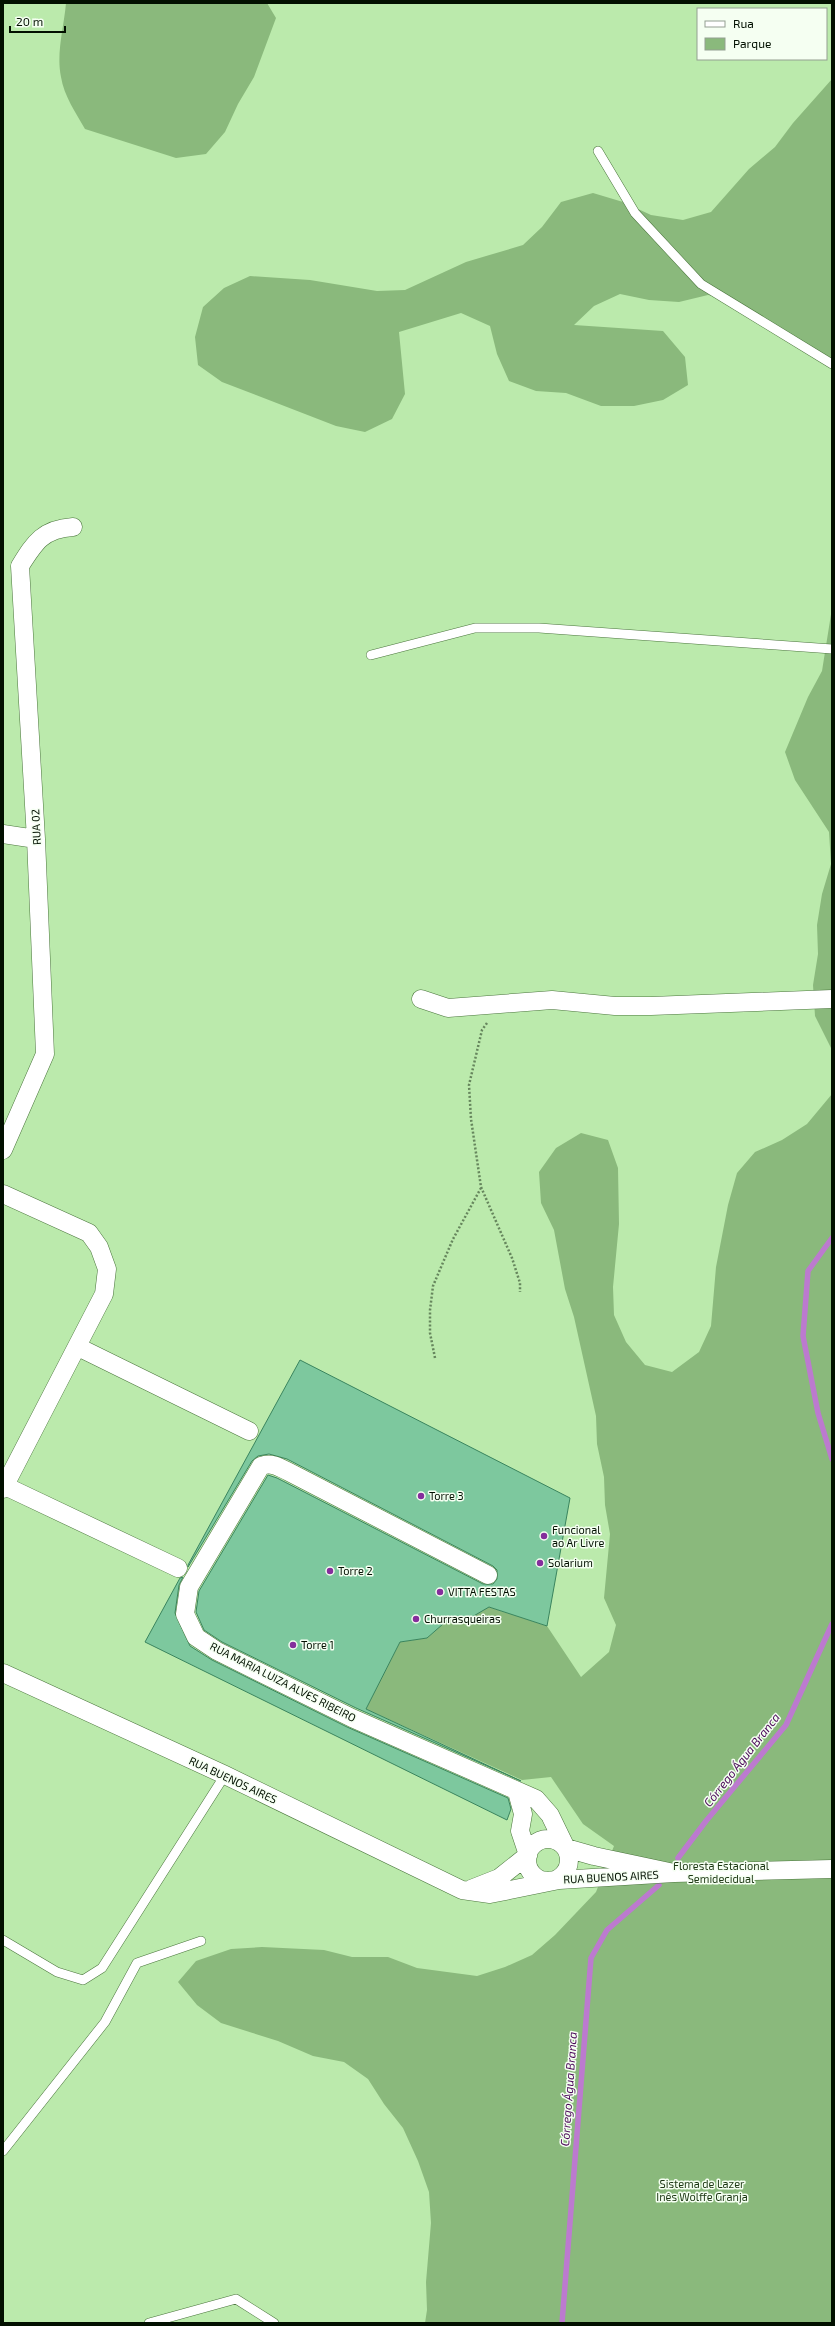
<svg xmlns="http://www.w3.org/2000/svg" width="835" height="2326" font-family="'Exo 2',sans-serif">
<rect width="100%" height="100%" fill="#bbeaac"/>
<path fill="#8ab97c" d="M66,3H267L276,18L254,77L238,104L225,132L206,154L176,158L85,129C76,113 64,96 61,77C56,53 64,27 66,3Z
M832,79V362L736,301L708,295L679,302L649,300L620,294L594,306L574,325L663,331L685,357L688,385L663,400L634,406H601L566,393L536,391L509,381L497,354L490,326L461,313L399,332L405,394L392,419L365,432L336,426L222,382L198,365L195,337L203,307L224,288L250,276L310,280L377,291L405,290L466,262L523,245L542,227L561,202L593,193L623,202L651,215L683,220L711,212L749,169L775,147L793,123Z
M832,608V1050L815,1016L813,985L818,954L817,925L822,894L831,864L829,832L795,780L785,752L808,697L822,671Z
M832,1094V2323H425L427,2310L426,2282L431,2223L429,2192L418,2161L403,2128L384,2104L368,2079L344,2062L313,2056L278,2041L221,2023L197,2005L178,1982L196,1961L231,1949L262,1947L324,1950L352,1957H388L417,1968L477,1976L505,1967L532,1955L555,1935L596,1892L614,1846L583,1824L551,1777L522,1780L366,1709L400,1642L427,1638L451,1617L489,1607L547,1626L581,1677L609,1652L616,1625L604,1598L610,1534L605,1505L604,1477L597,1444L596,1416L574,1317L565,1289L554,1230L541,1203L539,1172L556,1148L581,1133L608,1140L618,1168L619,1224L613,1287L614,1315L626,1342L645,1365L672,1372L699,1352L711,1326L716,1267L728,1205L737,1173L755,1152L782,1140L807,1124Z"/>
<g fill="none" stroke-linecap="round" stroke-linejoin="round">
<path stroke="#bc7acf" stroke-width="5.5" d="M832,1238L808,1271L803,1336L818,1413L832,1459
M678,1858L706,1821L786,1725L832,1624
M562,2323L591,1958L607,1930L659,1885"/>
</g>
<path fill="#7dc89e" stroke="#3a845e" d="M300,1360L570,1498L547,1626L489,1607L465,1621L451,1617L427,1638L400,1642L366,1709L521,1781L356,1708L222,1642L204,1630L196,1612L199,1591L268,1475L277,1478L483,1584H493L497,1579V1570L493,1566L287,1459L269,1454L258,1456L252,1461L188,1567V1565Z
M183,1577L179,1585L175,1613L190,1646L212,1660L347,1727L508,1798L511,1809L507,1820L145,1642L180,1578Z"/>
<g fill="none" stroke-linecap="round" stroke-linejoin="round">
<defs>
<path id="service" d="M598,151L635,213L701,284L832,364
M371,655L475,628H539L832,649
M3,1940L57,1972L83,1980L102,1968L225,1775
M3,2151L105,2022L137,1963L201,1941
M149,2323L236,2299L274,2323"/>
<path id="minor" d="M3,834L36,839
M421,999L448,1008L552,1000L615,1006H651L832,999
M3,1150L45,1054L36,839L20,566C35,542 43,529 73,527
M3,1194L89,1233L99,1247L107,1269L104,1294L3,1489
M78,1347L249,1431
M5,1486L178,1568
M488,1575L289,1472C279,1467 272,1462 261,1466L189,1587L185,1614L196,1637L217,1651L352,1718L536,1799L550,1815L566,1848L594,1856L674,1873
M3,1673L225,1775L462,1890L490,1894L559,1880L674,1873L832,1869
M527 1860a21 21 0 1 1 42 0a21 21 0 1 1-42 0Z
M471,1889L499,1878L528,1855L520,1831L523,1814L517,1792"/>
</defs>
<use href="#service" stroke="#4b763d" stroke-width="10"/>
<use href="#minor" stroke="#4b763d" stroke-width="19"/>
<path stroke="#66865d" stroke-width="2.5" stroke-dasharray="2 2" stroke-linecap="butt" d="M487,1023L482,1030L469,1085L471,1119L481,1187L512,1258L520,1283V1292
M435,1358L430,1333V1310L433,1286L453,1239L481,1188"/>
<use href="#service" stroke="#fff" stroke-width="9"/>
<use href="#minor" stroke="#fff" stroke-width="18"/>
</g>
<g fill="#852e9c" stroke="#f5fff2" stroke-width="1.5">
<circle cx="421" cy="1496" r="4"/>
<circle cx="544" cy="1536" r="4"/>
<circle cx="540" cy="1563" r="4"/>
<circle cx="330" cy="1571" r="4"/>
<circle cx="440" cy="1592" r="4"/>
<circle cx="416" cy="1619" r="4"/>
<circle cx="293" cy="1645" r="4"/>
</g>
<g text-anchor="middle" stroke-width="3" stroke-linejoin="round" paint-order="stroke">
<g font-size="11" fill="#021000" stroke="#f5fff2">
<text transform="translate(36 827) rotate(-93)" y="4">RUA 02</text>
<text transform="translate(283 1682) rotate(27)" y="4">RUA MARIA LUIZA ALVES RIBEIRO</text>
<text transform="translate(233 1780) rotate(25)" y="4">RUA BUENOS AIRES</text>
<text transform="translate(611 1877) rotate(-3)" y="4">RUA BUENOS AIRES</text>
</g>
<g font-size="11" fill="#021000" stroke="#f5fff2" text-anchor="start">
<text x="429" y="1500">Torre 3</text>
<text x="552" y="1534">Funcional<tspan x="552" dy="13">ao Ar Livre</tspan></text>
<text x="548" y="1567">Solarium</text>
<text x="338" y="1575">Torre 2</text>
<text x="448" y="1596">VITTA FESTAS</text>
<text x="424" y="1623">Churrasqueiras</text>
<text x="301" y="1649">Torre 1</text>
</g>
<g font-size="11" fill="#1c3713" stroke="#f5fff2">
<text x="721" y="1870">Floresta Estacional<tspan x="721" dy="13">Semidecidual</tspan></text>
<text x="702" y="2188">Sistema de Lazer<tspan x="702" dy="13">Inês Wolffe Granja</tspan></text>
</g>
<g font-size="12" font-style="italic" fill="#4a0859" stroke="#f5fff2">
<text transform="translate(742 1760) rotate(-52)" y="4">Córrego Água Branca</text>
<text transform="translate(569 2089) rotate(-86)" y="4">Córrego Água Branca</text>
</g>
</g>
<rect width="835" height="2326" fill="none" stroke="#021000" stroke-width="8"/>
<rect x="697" y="8" width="130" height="52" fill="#f5fff2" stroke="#949f91"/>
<rect x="705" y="21" width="20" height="6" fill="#ffffff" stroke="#949f91"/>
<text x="733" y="28" font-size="12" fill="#021000">Rua</text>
<rect x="705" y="38" width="20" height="12" fill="#8ab97c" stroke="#949f91"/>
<text x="733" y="48" font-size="12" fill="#021000">Parque</text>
<path d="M10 26v6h55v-6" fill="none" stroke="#021000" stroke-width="2"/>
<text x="16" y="26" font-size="12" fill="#021000" stroke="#f5fff2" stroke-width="3" paint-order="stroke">20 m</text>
</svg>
